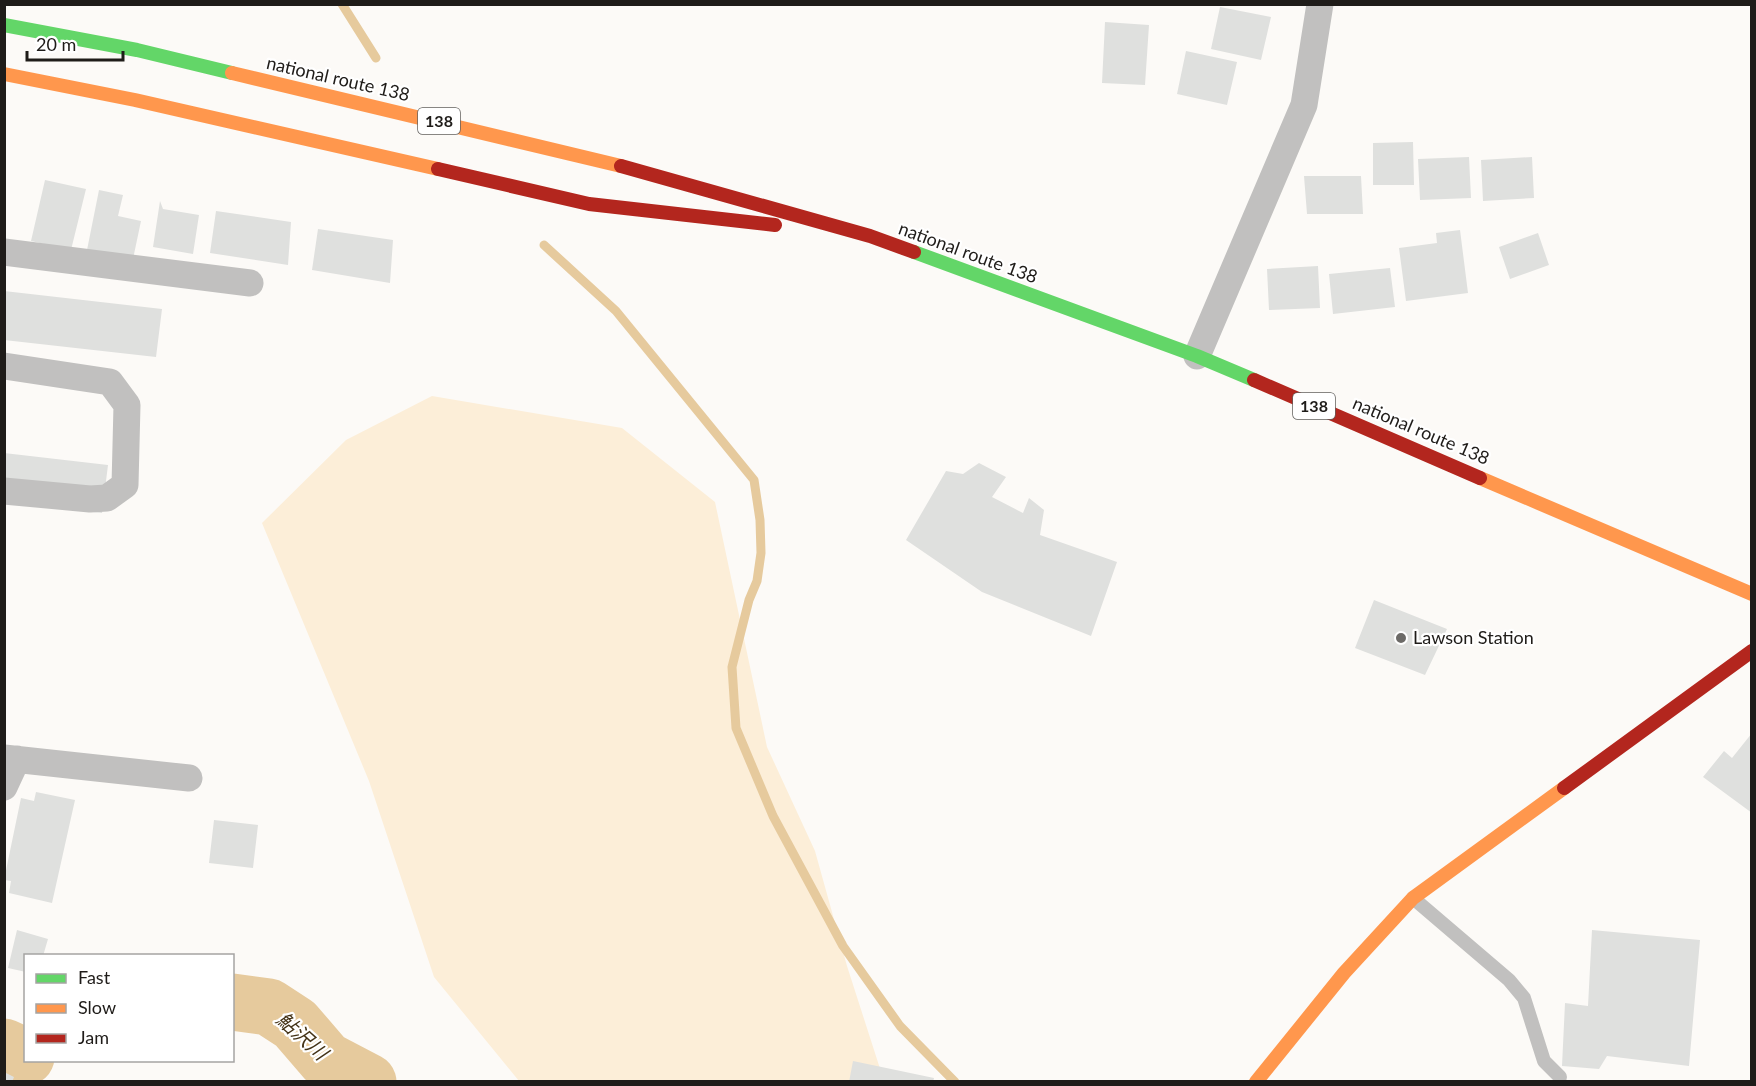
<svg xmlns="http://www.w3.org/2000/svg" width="1756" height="1086" font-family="Lato,'Noto Sans JP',sans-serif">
<rect width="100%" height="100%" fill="#fcfaf7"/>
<path fill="#fceed8" d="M432,396L622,428L715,502L767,747L815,851L847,966L884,1081H519L434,977L369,781L262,523L346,440Z"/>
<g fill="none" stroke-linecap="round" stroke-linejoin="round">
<path stroke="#e6ca9d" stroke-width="9" d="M342,4L376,58
M544,245L616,311L754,480L760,520L761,553L757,581L749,600L732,667L736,728L773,816L843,946L900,1026L955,1082"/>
<path stroke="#e6ca9d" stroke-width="57" d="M232,1002L269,1007L295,1024L326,1060L368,1082
M4,1047L26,1057"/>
</g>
<path fill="#dfe0de" d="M1220,7L1271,17L1261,60L1211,49Z
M1105,22L1149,25L1145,85L1102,83Z
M1186,51L1237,62L1227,105L1177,94Z
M1413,142L1414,185H1373V143Z
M1469,157L1471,198L1420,200L1418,159Z
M1532,157L1534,198L1483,201L1481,160Z
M1304,176H1361L1363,214H1307Z
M45,180L86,189L71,250L31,241Z
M99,190L123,195L118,216L141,221L133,259L87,250Z
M160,201L163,209L199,215L193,254L153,247Z
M216,211L291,222L288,265L210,253Z
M318,229L393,240L390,283L312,270Z
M1460,230L1468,293L1406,301L1399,248L1437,243L1436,233Z
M1538,233L1549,265L1510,279L1499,247Z
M1318,266L1320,308L1269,310L1267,269Z
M1390,268L1395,307L1333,314L1329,274Z
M4,291L162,309L156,357L4,340Z
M4,453L108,465L102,513L4,502Z
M979,463L1006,477L992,497L1023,513L1029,498L1044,510L1040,535L1117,562L1091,636L982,592L906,540L946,471L963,474Z
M1374,600L1447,629L1425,675L1355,648Z
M1752,733V813L1703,777L1724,751L1732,758Z
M36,792L75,800L52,903L9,893L11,881L4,880L21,798L34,801Z
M214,820L258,825L253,868L209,863Z
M17,930L48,939L43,956H26V972L8,968Z
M1592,930L1700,940L1689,1066L1607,1056L1599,1069L1562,1066L1565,1003L1588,1006Z
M853,1061L934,1078L933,1082H849Z
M4,1072L14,1077L12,1082H4Z"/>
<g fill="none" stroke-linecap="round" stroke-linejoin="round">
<path stroke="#c1c0bf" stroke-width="14" d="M1413,898L1509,980L1524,998L1544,1061L1560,1077"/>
<path stroke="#c1c0bf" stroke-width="27" d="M4,252L250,283
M1197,356L1304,105L1320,4
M4,366L110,382L127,405L125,485L107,498L90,499L4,491
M4,758L189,778
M4,787L17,759"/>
<path stroke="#63d668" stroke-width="14" d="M4,25L137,50L232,73
M914,252L1197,356L1254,380"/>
<path stroke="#ff974d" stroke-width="14" d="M232,73L621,166
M4,74L135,100L438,169
M1480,478L1752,594
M1256,1082L1344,973L1413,898L1564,788"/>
<path stroke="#b3261e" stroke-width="14" d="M621,166L870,236L914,252
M438,169L589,204L775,225
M1254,380L1480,478
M1564,788L1752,651"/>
</g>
<circle fill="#6c6a67" stroke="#fff" stroke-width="2" cx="1401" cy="638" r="6"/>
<g text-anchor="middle" stroke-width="4.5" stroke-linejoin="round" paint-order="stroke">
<g fill="#fff" stroke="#62605e" stroke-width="1.5">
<rect x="418" y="108" width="42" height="26" rx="4.5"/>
<rect x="1293" y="393" width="42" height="26" rx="4.5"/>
</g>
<g font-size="16" font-weight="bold" fill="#1f1c19">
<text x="439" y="127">138</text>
<text x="1314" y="412">138</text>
</g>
<g font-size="18" fill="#1f1c19" stroke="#fff">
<text transform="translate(338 79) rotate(13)" y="6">national route 138</text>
<text transform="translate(968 253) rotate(20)" y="6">national route 138</text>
<text transform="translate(1421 431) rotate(23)" y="6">national route 138</text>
</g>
<g font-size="18" fill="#1f1c19" stroke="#fff" text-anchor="start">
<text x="1413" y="644">Lawson Station</text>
</g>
<g font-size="20" font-style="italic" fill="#443317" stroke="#fff">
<text transform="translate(302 1036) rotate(42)" y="7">鮎沢川</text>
</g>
</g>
<rect width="1756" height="1086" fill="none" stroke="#1f1c19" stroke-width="12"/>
<rect x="24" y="954" width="210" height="108" fill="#ffffff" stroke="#a5a4a3" stroke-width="1.5"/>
<rect x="36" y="974" width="30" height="9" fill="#63d668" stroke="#a5a4a3" stroke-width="1.5"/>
<text x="78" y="984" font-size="18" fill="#1f1c19">Fast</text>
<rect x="36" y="1004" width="30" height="9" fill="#ff974d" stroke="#a5a4a3" stroke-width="1.5"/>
<text x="78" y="1014" font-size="18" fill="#1f1c19">Slow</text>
<rect x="36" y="1034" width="30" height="9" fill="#b3261e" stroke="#a5a4a3" stroke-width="1.5"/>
<text x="78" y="1044" font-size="18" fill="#1f1c19">Jam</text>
<path d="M27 51v9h96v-9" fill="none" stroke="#1f1c19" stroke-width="3"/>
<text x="36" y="51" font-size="18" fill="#1f1c19" stroke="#ffffff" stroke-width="4.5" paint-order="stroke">20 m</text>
</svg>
